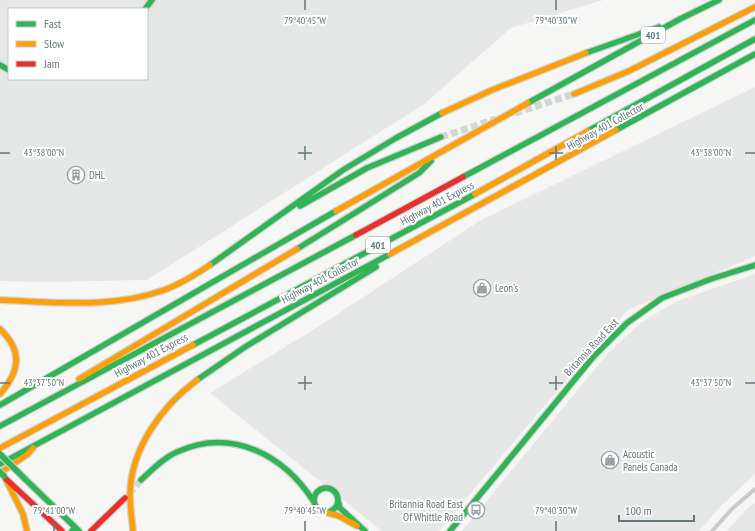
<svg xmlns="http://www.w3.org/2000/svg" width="755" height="531" font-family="'PT Sans Narrow',sans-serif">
<rect width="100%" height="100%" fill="#f6f6f5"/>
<path fill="#e6e7e7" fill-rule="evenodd" d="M0,0H603L511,28L424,104L147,280L45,282L0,281ZM9,9H147V79H9Z
M755,87V256L628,310L539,412L439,531H382L210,393L324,323L481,220Z
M755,274V474L719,508L699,531H462L608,353L640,323L677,301Z
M755,502V531H727L747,509Z"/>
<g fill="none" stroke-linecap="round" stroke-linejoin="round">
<path stroke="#d2d6d7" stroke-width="7" stroke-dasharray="7 3.5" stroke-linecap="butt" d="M515,113L574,94
M441,137L496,119
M129,494L141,480"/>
<defs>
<path id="fast" d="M145,9L152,0
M586,53L659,27
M0,65L9,70
M528,103L680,19L719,0
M616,130L755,54
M588,131L755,39
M463,177L755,20
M300,206L367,168L441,137
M297,249L419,173L431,161
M210,265L343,170L396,138L442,113
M193,345L475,194
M197,380L245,347L376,267
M0,405L336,211
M0,426L356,235
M0,464L390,254
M25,479L79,531
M141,480C152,470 163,458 177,452C232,427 284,455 314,502
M314 500a12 12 0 1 1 24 0a12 12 0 1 1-24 0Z
M338,500L340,508L365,531
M72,531L75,527
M450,531L594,356L627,323L662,298L711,279L755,265"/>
<path id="slow" d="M574,94L629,71L755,7
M442,113L492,90L586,53
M475,194L588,131
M336,211L528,103
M390,254L616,130
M0,300C54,302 112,309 164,290C181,284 195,275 210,265
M0,329C23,351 20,371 0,394
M79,379L297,249
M0,448L193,345
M0,473L28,454L33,448
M4,476L23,514L27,531
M328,513L339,516L357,526
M133,531C132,519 130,507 130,494C131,448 162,406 197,380"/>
<path id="jam" d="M356,235L463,177
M6,479L62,531
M91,531L125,498"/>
</defs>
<use href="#fast" stroke="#d2d3d3" stroke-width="8"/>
<use href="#slow" stroke="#d2d3d3" stroke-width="8"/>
<use href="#jam" stroke="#d2d3d3" stroke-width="8"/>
<path stroke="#c9cbca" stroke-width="4" d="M712,531L733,508L755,489"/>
<use href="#fast" stroke="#30b455" stroke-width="5.5"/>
<use href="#slow" stroke="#ff9f0a" stroke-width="5.5"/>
<use href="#jam" stroke="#e5322d" stroke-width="5.5"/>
<defs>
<path id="fast-bridge" d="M0,454L25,479
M0,472L4,476"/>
</defs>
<use href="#fast-bridge" stroke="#d1d2d2" stroke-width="8" stroke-linecap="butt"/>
<use href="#fast-bridge" stroke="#30b455" stroke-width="6"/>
</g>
<path fill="none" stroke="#64777d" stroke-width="1.5" d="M305,0V10M556,0V10M305,146V160M556,146V160M0,153H10M298,153H312M549,153H563M745,153H755M305,376V390M556,376V390M0,383H10M298,383H312M549,383H563M745,383H755M54,521V531M305,521V531M556,521V531"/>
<defs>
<symbol id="building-ring" viewBox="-11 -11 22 22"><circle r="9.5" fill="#fff" stroke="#97a3a7" stroke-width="1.5"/><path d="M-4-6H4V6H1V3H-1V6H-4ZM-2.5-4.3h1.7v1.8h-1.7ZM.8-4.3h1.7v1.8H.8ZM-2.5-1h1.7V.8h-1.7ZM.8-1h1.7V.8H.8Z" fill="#97a3a7"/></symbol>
<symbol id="shop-ring" viewBox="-11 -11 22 22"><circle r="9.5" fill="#fff" stroke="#97a3a7" stroke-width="1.5"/><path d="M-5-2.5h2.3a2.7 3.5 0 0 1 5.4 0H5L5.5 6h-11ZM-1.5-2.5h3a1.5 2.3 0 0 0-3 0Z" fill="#97a3a7"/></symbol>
<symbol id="bus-ring" viewBox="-11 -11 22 22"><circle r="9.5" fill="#fff" stroke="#97a3a7" stroke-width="1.5"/><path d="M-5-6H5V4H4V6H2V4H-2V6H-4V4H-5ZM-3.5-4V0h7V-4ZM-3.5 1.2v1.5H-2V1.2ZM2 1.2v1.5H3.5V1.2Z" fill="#97a3a7"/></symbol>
</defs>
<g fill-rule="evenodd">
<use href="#building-ring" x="66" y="165" width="20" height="20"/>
<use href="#shop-ring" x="472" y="278" width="20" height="20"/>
<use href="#shop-ring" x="600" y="450" width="20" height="20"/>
<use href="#bus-ring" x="466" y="500" width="20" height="20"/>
</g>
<g text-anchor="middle" stroke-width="4" stroke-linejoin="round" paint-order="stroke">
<g fill="#fff" stroke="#92a0a4" stroke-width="1">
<rect x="641" y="27" width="24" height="16" rx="3"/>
<rect x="366" y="237" width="24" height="16" rx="3"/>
</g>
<g font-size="10" font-weight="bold" fill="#64777d">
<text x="653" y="39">401</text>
<text x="378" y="249">401</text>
</g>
<g font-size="11" fill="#64777d" stroke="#fff">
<text transform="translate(605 126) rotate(-29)" y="4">Highway 401 Collector</text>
<text transform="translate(437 203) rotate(-28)" y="4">Highway 401 Express</text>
<text transform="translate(320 280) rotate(-28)" y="4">Highway 401 Collector</text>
<text transform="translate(591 347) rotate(-47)" y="4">Britannia Road East</text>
<text transform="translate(151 355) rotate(-28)" y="4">Highway 401 Express</text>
</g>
<g font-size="11" fill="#64777d" stroke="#fff" text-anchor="start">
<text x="89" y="179">DHL</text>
<text x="495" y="292">Leon's</text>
<text x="623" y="458">Acoustic<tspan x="623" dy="13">Panels Canada</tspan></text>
<text x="463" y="508" text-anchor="end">Britannia Road East<tspan x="463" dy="13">Of Whittle Road</tspan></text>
</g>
</g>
<g font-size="10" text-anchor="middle" fill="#64777d" stroke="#fff" stroke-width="4" stroke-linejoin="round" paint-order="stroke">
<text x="305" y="24">79°40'45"W</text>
<text x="556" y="24">79°40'30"W</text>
<text x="44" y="156">43°38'00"N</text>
<text x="711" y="156">43°38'00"N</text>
<text x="44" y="386">43°37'50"N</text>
<text x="711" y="386">43°37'50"N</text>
<text x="54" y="514">79°41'00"W</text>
<text x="305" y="514">79°40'45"W</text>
<text x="556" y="514">79°40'30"W</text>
</g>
<rect x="8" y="8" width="140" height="72" fill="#ffffff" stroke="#c1c9cb"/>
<rect x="16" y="21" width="20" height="6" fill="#30b455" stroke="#c1c9cb"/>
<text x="44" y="28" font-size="12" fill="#64777d">Fast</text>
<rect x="16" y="41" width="20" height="6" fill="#ff9f0a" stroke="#c1c9cb"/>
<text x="44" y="48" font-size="12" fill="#64777d">Slow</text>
<rect x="16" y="61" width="20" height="6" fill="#e5322d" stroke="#c1c9cb"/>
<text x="44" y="68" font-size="12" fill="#64777d">Jam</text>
<path d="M619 515v6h75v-6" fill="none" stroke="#64777d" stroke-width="2"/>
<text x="625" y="515" font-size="12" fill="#64777d" stroke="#ffffff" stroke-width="3" paint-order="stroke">100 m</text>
</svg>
